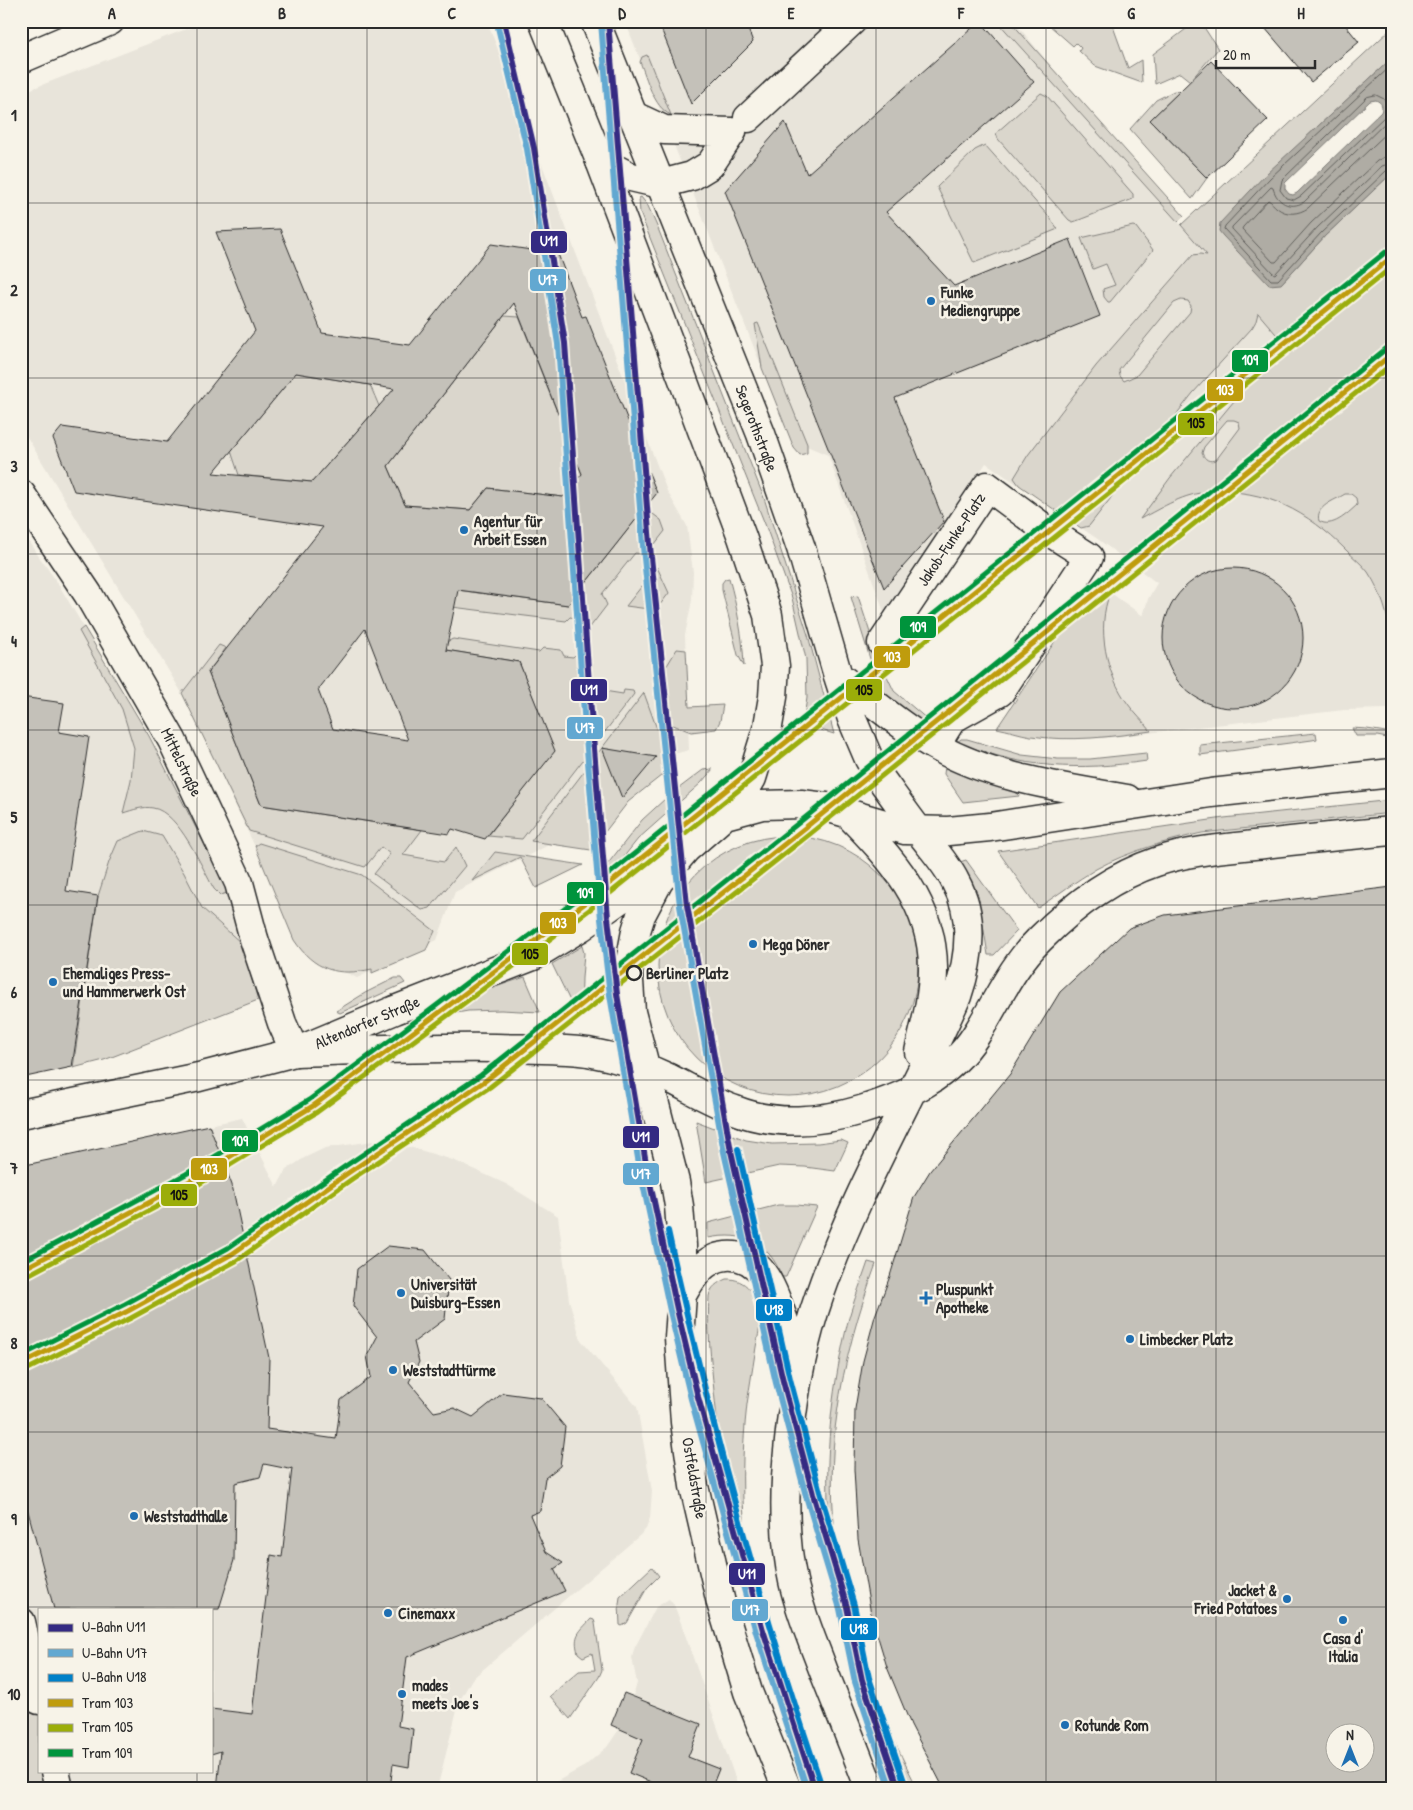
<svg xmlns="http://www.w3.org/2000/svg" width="1413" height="1810" font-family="'Patrick Hand',sans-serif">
<rect width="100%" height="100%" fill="#f7f3e8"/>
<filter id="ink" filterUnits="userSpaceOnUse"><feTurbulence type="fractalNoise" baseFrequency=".02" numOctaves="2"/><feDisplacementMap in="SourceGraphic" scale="10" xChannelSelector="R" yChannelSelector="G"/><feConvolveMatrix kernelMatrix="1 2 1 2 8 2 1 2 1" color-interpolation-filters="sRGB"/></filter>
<g filter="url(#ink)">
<path fill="#e8e4da" d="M207,21H487L667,491L687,526L693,572L692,600L685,635L689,750L667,756L587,826L455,892L437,940L357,978L302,952L294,940L267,872L182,693L21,427V93Z
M625,21H1014L1181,225L1392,466L1333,536L1367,570L1379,593L1385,609L1392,643V677L1388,709L1344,710L1104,738L1068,739L1031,736L997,728L1092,586L1097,583L1143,616L1148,599L1157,583L1099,540L986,463L885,615L828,455L790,439Z
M21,531L57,582L149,736L223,881L258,1000L104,1060L21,1079Z
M242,1118L277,1187L286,1170L304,1158L325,1148L374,1141L403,1145L453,1160L506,1184L558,1216L569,1300L581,1340L637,1407L652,1491L650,1518L646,1529L639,1536L472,1679L459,1702L437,1789H59L55,1771H211V1609H39V1695L21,1612V1166Z
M669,1599L674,1605L681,1623L739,1789H543L585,1766L607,1747L627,1718L637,1683L632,1658L634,1649L656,1607Z"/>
<path fill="#dad6cc" stroke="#82807c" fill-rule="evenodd" d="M997,21H1010L1184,216L1178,222Z
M1049,21H1111L1128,68L1141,60L1142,83L1095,66L1079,51L1081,48L1076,43L1073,46L1048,24Z
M1193,21H1200L1218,49L1190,81L1180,73L1155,84L1153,54L1194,23Z
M1392,28V58L1316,128L1234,208L1281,284L1325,236L1392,173V643C1389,618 1382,593 1368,572C1362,564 1353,557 1346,550C1308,512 1265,488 1210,492C1184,493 1163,507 1140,519L1170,478L1269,359L1284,347H1287L1258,313L1256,321L1252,328L1193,393L1089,526L1081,528L1019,485L1014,478L1028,455L1096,366L1193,255L1200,254L1207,255L1181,225ZM1181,300L1188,301L1191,306L1190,312L1137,375L1124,381L1120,376L1119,370L1174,303ZM1227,420H1234L1239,422L1240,428L1216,460C1209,462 1205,460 1202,453L1204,447ZM1345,494H1351L1356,498L1357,505C1347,514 1332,529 1319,521C1315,506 1334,501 1345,494Z
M647,55L671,115C653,107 647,78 640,62L642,57Z
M1174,91L1179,92L1150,120L1207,178L1192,199L1130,129L1156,100Z
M1041,93L1047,96L1133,194V199L1079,220L1073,222L1069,220L998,139L996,133Z
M985,145L1050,218L1058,229L974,263L937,187L975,150Z
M641,197L648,206L659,231L764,498L808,635L834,734L818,729H802L807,698L806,659L792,598L765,524L640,213L639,198Z
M1133,226L1136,227L1153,250L1110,302H1108L1104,297L1103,289L1115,285L1106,264L1093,269L1081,238Z
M504,316L519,317L582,474L563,497L488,488L470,510L405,505L388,466Z
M758,323L807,444V453L800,455L794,448L762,368L755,324Z
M296,373L370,385L379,406L312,482L239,475L231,451Z
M645,508L661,520L665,531L647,554L635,553L602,594L607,605L591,626L581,624L579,619L570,617L566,621L452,607L457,590L568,605Z
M657,567L669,593L656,610L626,606Z
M729,578C737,608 743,636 744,666L738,655L722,590V583L725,579Z
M1097,583L1110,593C1096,628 1106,674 1128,704C1135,714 1144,722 1151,731C1111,737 1071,742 1031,736C1019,734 1008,730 997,728L1092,586Z
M858,596L878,657L894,691L928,720L929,729L883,693L879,688L851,597Z
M84,627L149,736L223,881L227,893L220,895L214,889C202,868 179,812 153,808C143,806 133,810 123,813L131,780L134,748L122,709L79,631Z
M453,639L539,652L543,648L561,650L564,656L573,657L577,653L585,654L592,666L580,682L604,686V691L623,694L624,690L633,691L634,694L631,698L522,839L488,836L554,751L519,662L433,648Z
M219,645L226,648L208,672L261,805L422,830L403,855L444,862L456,847L465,866L430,908L422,910L374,874L390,854L381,847L365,867L249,831L182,693Z
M677,649L686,650L689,707L723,705L720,721L716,729L691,732L673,725L657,682Z
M644,693L671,768L628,802L591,850L531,841Z
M1352,728L1367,729L1392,733V739L1377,736H1356Z
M1316,733L1317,739L1312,740L1200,755V745Z
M961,739H967L1022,755L1058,759H1090L1146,753L1147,761C1078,771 1023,769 957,742Z
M945,766L1017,791L1019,796L963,802L944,774Z
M713,769L701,783L638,839L614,869L570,919L539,934L541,927L573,906L585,893L642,820L666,798L703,770Z
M1392,800V813L1202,833C1166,841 1129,851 1096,869C1076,881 1057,895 1038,908L998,851L1224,818Z
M143,831L162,836L184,873L202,908L241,943L258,1000L104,1060L73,1068L98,896L109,862L118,841Z
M658 966a130 130 0 1 1 260 0a130 130 0 1 1-260 0Z
M259,843L362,875L435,931L426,950L372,973V969C337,977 314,970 294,940L255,846Z
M495,852L583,865L536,888L520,857L472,881Z
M966,860L1017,931L994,955H988L981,912L960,862Z
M582,946L584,953L582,978L581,1020L575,1019L571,1003L552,964Z
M525,977L540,1012L501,1010L468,1011L401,1023L398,1022L400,1019Z
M395,978H401L405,983L340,1013L336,1011L365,993Z
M696,1121L746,1140L772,1144L818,1143L841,1140L848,1143L835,1171L805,1167L779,1166L706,1182Z
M778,1205H796L817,1207L786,1277H782C769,1242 744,1231 708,1238V1223Z
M868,1262L876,1264C858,1313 844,1362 837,1414C818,1543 858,1675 918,1789H910C895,1757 879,1725 867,1692C822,1574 817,1457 845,1334C850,1309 860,1286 868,1262Z
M726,1279C746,1278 757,1295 760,1313C761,1325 758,1336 756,1347C753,1366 750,1385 747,1404C742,1448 740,1506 748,1549L746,1552H744C726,1500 720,1445 714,1391C711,1360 707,1327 709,1296C711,1287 717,1283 726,1279Z
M652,1567L659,1576L647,1588L627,1623L622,1626L620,1625L619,1604L620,1597Z
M591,1619L594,1620L595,1623L602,1670L599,1677L570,1719L550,1696L579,1671L595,1670L592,1653L583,1657L578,1653C573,1635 579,1632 591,1619Z
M21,1633L39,1707V1771H54L58,1789H21Z"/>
<path fill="#afaca4" stroke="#7a7874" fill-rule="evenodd" d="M1392,58V173L1325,236L1281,284L1269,285L1223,236L1219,231L1220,223L1266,174ZM1376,100C1382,103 1383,106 1381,112L1297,193L1293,195L1289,194L1285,189V183L1370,101Z"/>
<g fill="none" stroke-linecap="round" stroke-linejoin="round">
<path stroke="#605f5b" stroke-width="1" d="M1392,65L1270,178L1225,226L1224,229L1271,280H1278L1321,233L1386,171L1392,169
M1376,95L1384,99L1387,104L1385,116L1301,196L1294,200L1286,198L1280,190L1282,180L1367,97Z
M1392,116L1304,202C1290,210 1277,203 1273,188L1271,187L1232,227V229L1273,273L1275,274L1317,228L1382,166L1392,163
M1392,128L1308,208C1299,214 1287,216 1277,208C1273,205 1272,202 1268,200L1243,227L1242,229L1273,262H1276L1311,223L1377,161L1384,157L1392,156"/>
</g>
<path fill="#c4c1b9" stroke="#2b2b2b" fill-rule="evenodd" d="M658,21H745L753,42L691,104Z
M980,21L1034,82L886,212L954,286L1070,239L1100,316L895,398L944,521L884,588L725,191L785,122L807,174Z
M1259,21H1342L1359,42L1311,82Z
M1211,61L1268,120L1207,178L1150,120Z
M280,229L322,333L410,345L491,244L558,254L582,317L586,316L657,493L568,605L458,590L446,650L519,662L555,751L485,839L452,829L449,834L261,805L208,672L323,527L74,491L53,438L62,427L167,442L255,331L216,232ZM514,303L582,474L563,497L488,488L470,510L405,505L388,466ZM296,373L394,389L312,482L213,473ZM365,629L408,740L333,729L318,690Z
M1163 638a70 70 0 1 1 140 0a70 70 0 1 1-140 0Z
M21,697L64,703L59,732L89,737L66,891L98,896L72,1067L21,1078Z
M602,748L656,757L622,798Z
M1392,887V1789H944L911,1725L887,1667L871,1614L858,1539L854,1469L855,1409L863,1361L875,1316L890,1276L914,1197L930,1171L1010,1074L1060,992L1129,928L1165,915ZM1336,1732H1366V1762H1336Z
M209,1125L232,1185L269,1358L267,1429L336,1439L341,1400L371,1377L367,1356L377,1337L353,1306L357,1269L388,1246L425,1250L449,1280L445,1319L414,1342L419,1362L409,1382L434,1412L454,1408L473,1417L503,1393L541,1398L565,1427L560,1466L545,1478L540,1511L530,1515L546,1552L563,1563L554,1569L565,1591L407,1657L398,1726L413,1729L409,1767L393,1764L390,1789H217L221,1751L211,1754V1709L252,1714L271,1555L282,1557L292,1468L289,1469L264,1464L260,1477L235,1483L234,1560L219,1609H54L21,1485V1166Z
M624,1693L701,1724L688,1757L719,1769L711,1789H668L629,1773L643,1739L611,1725Z"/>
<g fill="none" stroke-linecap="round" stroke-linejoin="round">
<defs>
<path id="minor" d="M21,59L110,21
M748,118L852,21
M600,161L631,177L661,184L692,176L710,165L732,132L664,130L634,116
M21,494L88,594L172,740L239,883L254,939L282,1023L295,1052
M882,643L987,486L1048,531L1089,557L1000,692L952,719L942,735
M21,1622L39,1700
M55,1771L59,1789"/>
<path id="major" d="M543,21L600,161L682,377L742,537L768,615L775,666L773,697L768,726L752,778L740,798L725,815
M595,21L761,434L801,548L838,676L852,719L869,759L878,775C892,794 905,813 919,831C931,847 946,863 955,881C975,917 970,959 957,996C913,1096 856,1190 820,1294C803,1342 794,1390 789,1441C784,1487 783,1536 793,1581C800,1613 813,1642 824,1672C838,1707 852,1742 865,1776L873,1789
M838,676C870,699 902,728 937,747C994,779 1063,787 1127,799
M848,814C891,858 934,904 933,970C933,998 925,1025 919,1052
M295,1052C362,1050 429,1047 496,1048C527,1049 558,1048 588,1052C616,1057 644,1066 669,1078C691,1089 712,1102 735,1110C775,1126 821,1122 861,1110C907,1096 949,1077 976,1035C997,1002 1011,967 1040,939C1073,906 1111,877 1156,862C1191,850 1228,848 1264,844C1307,839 1349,835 1392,831
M21,1114L199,1077L295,1052L395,1010L533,956L581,927L662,869
M682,1295C692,1277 704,1258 726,1256C762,1253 773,1291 783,1318C788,1334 794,1350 799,1366
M787,1789L748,1692L721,1603L694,1486L685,1422L679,1338L682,1295V1245L679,1206L675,1182L631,1012L629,981L630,963L636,931L641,915L659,881L686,849L725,815L762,805L801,804L826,807L905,830L948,831L990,827L1211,793L1392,773"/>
</defs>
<use href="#minor" stroke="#2b2b2b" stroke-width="31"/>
<use href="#major" stroke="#2b2b2b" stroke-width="31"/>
<use href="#minor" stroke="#f7f3e8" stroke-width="28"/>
<use href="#major" stroke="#f7f3e8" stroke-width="28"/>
<defs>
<path id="tram-1" d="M21,1270L190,1181L313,1106L396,1045L584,904L1392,257
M21,1364L128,1311L232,1254L348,1173L485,1081L806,827L1392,354"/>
<path id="tram-2" d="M24,1277L194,1187L317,1112L400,1051L589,910L1392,267
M24,1371L131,1318L236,1261L352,1179L490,1087L811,833L1392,364"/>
<path id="tram-3" d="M21,1262L186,1174L309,1100L392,1039L579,898L1387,251
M21,1356L125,1304L228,1248L344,1167L481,1075L801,821L1387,348"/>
</defs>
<use href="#tram-1" stroke="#f7f3e8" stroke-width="9"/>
<use href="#tram-2" stroke="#f7f3e8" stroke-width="9"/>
<use href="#tram-3" stroke="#f7f3e8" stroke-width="9"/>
<use href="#tram-1" stroke="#bf9c0d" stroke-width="5"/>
<use href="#tram-2" stroke="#9bad09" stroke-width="5"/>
<use href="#tram-3" stroke="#00943c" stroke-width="5"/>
<defs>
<path id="metro-1" d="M504,21L534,148L565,343L591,712L608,918L617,994L647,1169L677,1309L698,1397L763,1630L815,1789
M608,21L651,557L687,905L731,1151L783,1381L813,1494L847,1607L862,1680L899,1789"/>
<path id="metro-2" d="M601,22L644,558L680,906L724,1152L776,1383L806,1496L840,1609L855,1682L891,1789
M497,23L527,149L558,344L584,713L601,919L610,995L640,1170L670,1311L691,1399L756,1632L807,1789"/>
<path id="metro-3" d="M738,1149L790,1379L820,1492L854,1605L869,1678L906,1787
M668,1231C709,1420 760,1604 822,1787"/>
</defs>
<use href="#metro-1" stroke="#f7f3e8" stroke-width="10"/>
<use href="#metro-2" stroke="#f7f3e8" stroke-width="10"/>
<use href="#metro-3" stroke="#f7f3e8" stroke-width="10"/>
<use href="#metro-1" stroke="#342a82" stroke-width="6"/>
<use href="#metro-2" stroke="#62a8d1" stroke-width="6"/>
<use href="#metro-3" stroke="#0080c8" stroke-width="6"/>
</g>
</g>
<path fill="none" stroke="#2b2b2b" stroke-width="1" stroke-opacity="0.55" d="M197,21V1609M367,21V1789M537,21V1789M706,21V1789M876,21V1789M1046,21V1789M1216,21V1789M21,203H1392M21,378H1392M21,554H1392M21,730H1392M21,905H1392M21,1080H1392M21,1256H1392M21,1432H1392M21,1607H1392M197,1771V1789"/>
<g fill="#1f6fb2" stroke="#f7f3e8" stroke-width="2">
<circle cx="931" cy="301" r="5"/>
<circle cx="464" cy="530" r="5"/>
<circle cx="753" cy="944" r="5"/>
<circle cx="53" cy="982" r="5"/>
<circle cx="401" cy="1293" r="5"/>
<path d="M923.5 1290.5h5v5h5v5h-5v5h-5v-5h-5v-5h5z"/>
<circle cx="1130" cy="1339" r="5"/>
<circle cx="393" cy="1370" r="5"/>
<circle cx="134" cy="1516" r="5"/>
<circle cx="1287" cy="1599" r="5"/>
<circle cx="388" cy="1613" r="5"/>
<circle cx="1343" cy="1620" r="5"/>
<circle cx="402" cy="1694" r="5"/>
<circle cx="1065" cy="1725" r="5"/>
</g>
<circle fill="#f7f3e8" stroke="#2b2b2b" stroke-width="2.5" cx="634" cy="973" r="7"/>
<g text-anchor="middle" stroke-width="5" stroke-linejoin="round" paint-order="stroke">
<g font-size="16" font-weight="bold" fill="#2b2b2b" stroke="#f7f3e8" text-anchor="start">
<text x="941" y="298">Funke<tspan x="941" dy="18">Mediengruppe</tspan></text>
<text x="474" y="527">Agentur für<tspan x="474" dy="18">Arbeit Essen</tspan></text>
<text x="763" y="950">Mega Döner</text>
<text x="63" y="979">Ehemaliges Press-<tspan x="63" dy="18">und Hammerwerk Ost</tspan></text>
<text x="411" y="1290">Universität<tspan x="411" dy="18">Duisburg-Essen</tspan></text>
<text x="936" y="1295">Pluspunkt<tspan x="936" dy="18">Apotheke</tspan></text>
<text x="1140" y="1345">Limbecker Platz</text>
<text x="403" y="1376">Weststadttürme</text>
<text x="144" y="1522">Weststadthalle</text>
<text x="1277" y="1596" text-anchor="end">Jacket &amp;<tspan x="1277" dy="18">Fried Potatoes</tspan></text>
<text x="398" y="1619">Cinemaxx</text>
<text x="1343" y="1644" text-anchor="middle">Casa d'<tspan x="1343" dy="18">Italia</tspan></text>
<text x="412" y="1691">mades<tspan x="412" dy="18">meets Joe's</tspan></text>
<text x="1075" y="1731">Rotunde Rom</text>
</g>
<g font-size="16" fill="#2b2b2b" stroke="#f7f3e8">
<text transform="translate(757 428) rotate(69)" y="6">Segerothstraße</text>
<text transform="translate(951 539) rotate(-56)" y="6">Jakob-Funke-Platz</text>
<text transform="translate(182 762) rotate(64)" y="6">Mittelstraße</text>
<text transform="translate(367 1022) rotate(-23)" y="6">Altendorfer Straße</text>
<text transform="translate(695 1478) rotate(80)" y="6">Ostfeldstraße</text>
</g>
<g font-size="16" font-weight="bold" fill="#2b2b2b" stroke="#f7f3e8" text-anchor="start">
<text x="646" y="979">Berliner Platz</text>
</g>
</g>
<g stroke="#f7f3e8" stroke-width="2">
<rect x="530" y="230" width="38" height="24" rx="5" fill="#342a82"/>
<rect x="529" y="268" width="38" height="24" rx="5" fill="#62a8d1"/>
<rect x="1231" y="349" width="38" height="24" rx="5" fill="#00943c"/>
<rect x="1206" y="378" width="38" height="24" rx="5" fill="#bf9c0d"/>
<rect x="1177" y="412" width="38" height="24" rx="5" fill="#9bad09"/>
<rect x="899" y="615" width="38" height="24" rx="5" fill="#00943c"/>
<rect x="873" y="645" width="38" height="24" rx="5" fill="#bf9c0d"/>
<rect x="570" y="678" width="38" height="24" rx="5" fill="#342a82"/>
<rect x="845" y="678" width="38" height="24" rx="5" fill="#9bad09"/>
<rect x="566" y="716" width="38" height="24" rx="5" fill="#62a8d1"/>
<rect x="566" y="881" width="39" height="24" rx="5" fill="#00943c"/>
<rect x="539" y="911" width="38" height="24" rx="5" fill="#bf9c0d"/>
<rect x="511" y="942" width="38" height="24" rx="5" fill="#9bad09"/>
<rect x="622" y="1125" width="38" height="24" rx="5" fill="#342a82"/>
<rect x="221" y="1129" width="38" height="24" rx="5" fill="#00943c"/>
<rect x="190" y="1157" width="38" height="24" rx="5" fill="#bf9c0d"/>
<rect x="622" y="1162" width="38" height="24" rx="5" fill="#62a8d1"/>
<rect x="160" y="1183" width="38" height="24" rx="5" fill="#9bad09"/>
<rect x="755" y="1298" width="38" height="24" rx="5" fill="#0080c8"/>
<rect x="728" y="1562" width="38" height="24" rx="5" fill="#342a82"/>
<rect x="731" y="1598" width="38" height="24" rx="5" fill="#62a8d1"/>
<rect x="840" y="1617" width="38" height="24" rx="5" fill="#0080c8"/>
</g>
<g font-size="14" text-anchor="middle" font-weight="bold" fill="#fff">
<text x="549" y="246">U11</text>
<text x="548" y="285">U17</text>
<text x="1250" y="365">109</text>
<text x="1225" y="395">103</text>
<text x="918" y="632">109</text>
<text x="892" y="662">103</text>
<text x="589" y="695">U11</text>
<text x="585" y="733">U17</text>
<text x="585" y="898">109</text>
<text x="558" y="928">103</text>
<text x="641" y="1142">U11</text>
<text x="240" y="1146">109</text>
<text x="209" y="1174">103</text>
<text x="641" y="1179">U17</text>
<text x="774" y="1315">U18</text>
<text x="747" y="1579">U11</text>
<text x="750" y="1615">U17</text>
<text x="859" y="1634">U18</text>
</g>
<g font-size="14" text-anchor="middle" font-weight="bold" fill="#111">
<text x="1196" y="428">105</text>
<text x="864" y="695">105</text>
<text x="530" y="959">105</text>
<text x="179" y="1200">105</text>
</g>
<rect width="1413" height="1810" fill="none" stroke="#f7f3e8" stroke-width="55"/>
<rect x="38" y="1608" width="175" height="165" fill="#f7f3e8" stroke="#a5a39c"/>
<rect x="48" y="1624" width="25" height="8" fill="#342a82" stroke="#a5a39c"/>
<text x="82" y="1632" font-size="15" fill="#2b2b2b">U-Bahn U11</text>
<rect x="48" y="1649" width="25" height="8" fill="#62a8d1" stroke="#a5a39c"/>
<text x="82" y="1658" font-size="15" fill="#2b2b2b">U-Bahn U17</text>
<rect x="48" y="1674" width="25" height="8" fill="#0080c8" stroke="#a5a39c"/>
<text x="82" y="1682" font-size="15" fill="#2b2b2b">U-Bahn U18</text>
<rect x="48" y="1699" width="25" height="8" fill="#bf9c0d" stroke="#a5a39c"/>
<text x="82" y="1708" font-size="15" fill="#2b2b2b">Tram 103</text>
<rect x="48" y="1724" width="25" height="8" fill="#9bad09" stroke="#a5a39c"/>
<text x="82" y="1732" font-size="15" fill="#2b2b2b">Tram 105</text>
<rect x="48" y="1749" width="25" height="8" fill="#00943c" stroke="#a5a39c"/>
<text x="82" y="1758" font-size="15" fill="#2b2b2b">Tram 109</text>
<g transform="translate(1350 1748)"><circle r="24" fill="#f7f3e8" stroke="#a5a39c"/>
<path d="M0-4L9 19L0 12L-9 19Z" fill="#1f6fb2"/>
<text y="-8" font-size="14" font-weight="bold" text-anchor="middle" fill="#2b2b2b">N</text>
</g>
<path d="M1216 60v8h99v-8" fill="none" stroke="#2b2b2b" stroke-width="2.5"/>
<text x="1223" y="60" font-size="15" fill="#2b2b2b" stroke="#f7f3e8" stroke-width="4" paint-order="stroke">20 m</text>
<rect x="28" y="28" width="1358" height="1754" fill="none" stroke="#2b2b2b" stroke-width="2"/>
<g font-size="16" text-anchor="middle" font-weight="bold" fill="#2b2b2b">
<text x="112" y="19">A</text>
<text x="282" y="19">B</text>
<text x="452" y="19">C</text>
<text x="622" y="19">D</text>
<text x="791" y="19">E</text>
<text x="961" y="19">F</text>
<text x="1131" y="19">G</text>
<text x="1301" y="19">H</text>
<text x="14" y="121">1</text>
<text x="14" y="296">2</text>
<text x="14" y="472">3</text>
<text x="14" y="647">4</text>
<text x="14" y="823">5</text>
<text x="14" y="998">6</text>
<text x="14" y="1174">7</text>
<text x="14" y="1349">8</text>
<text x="14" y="1525">9</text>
<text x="14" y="1700">10</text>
</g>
</svg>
